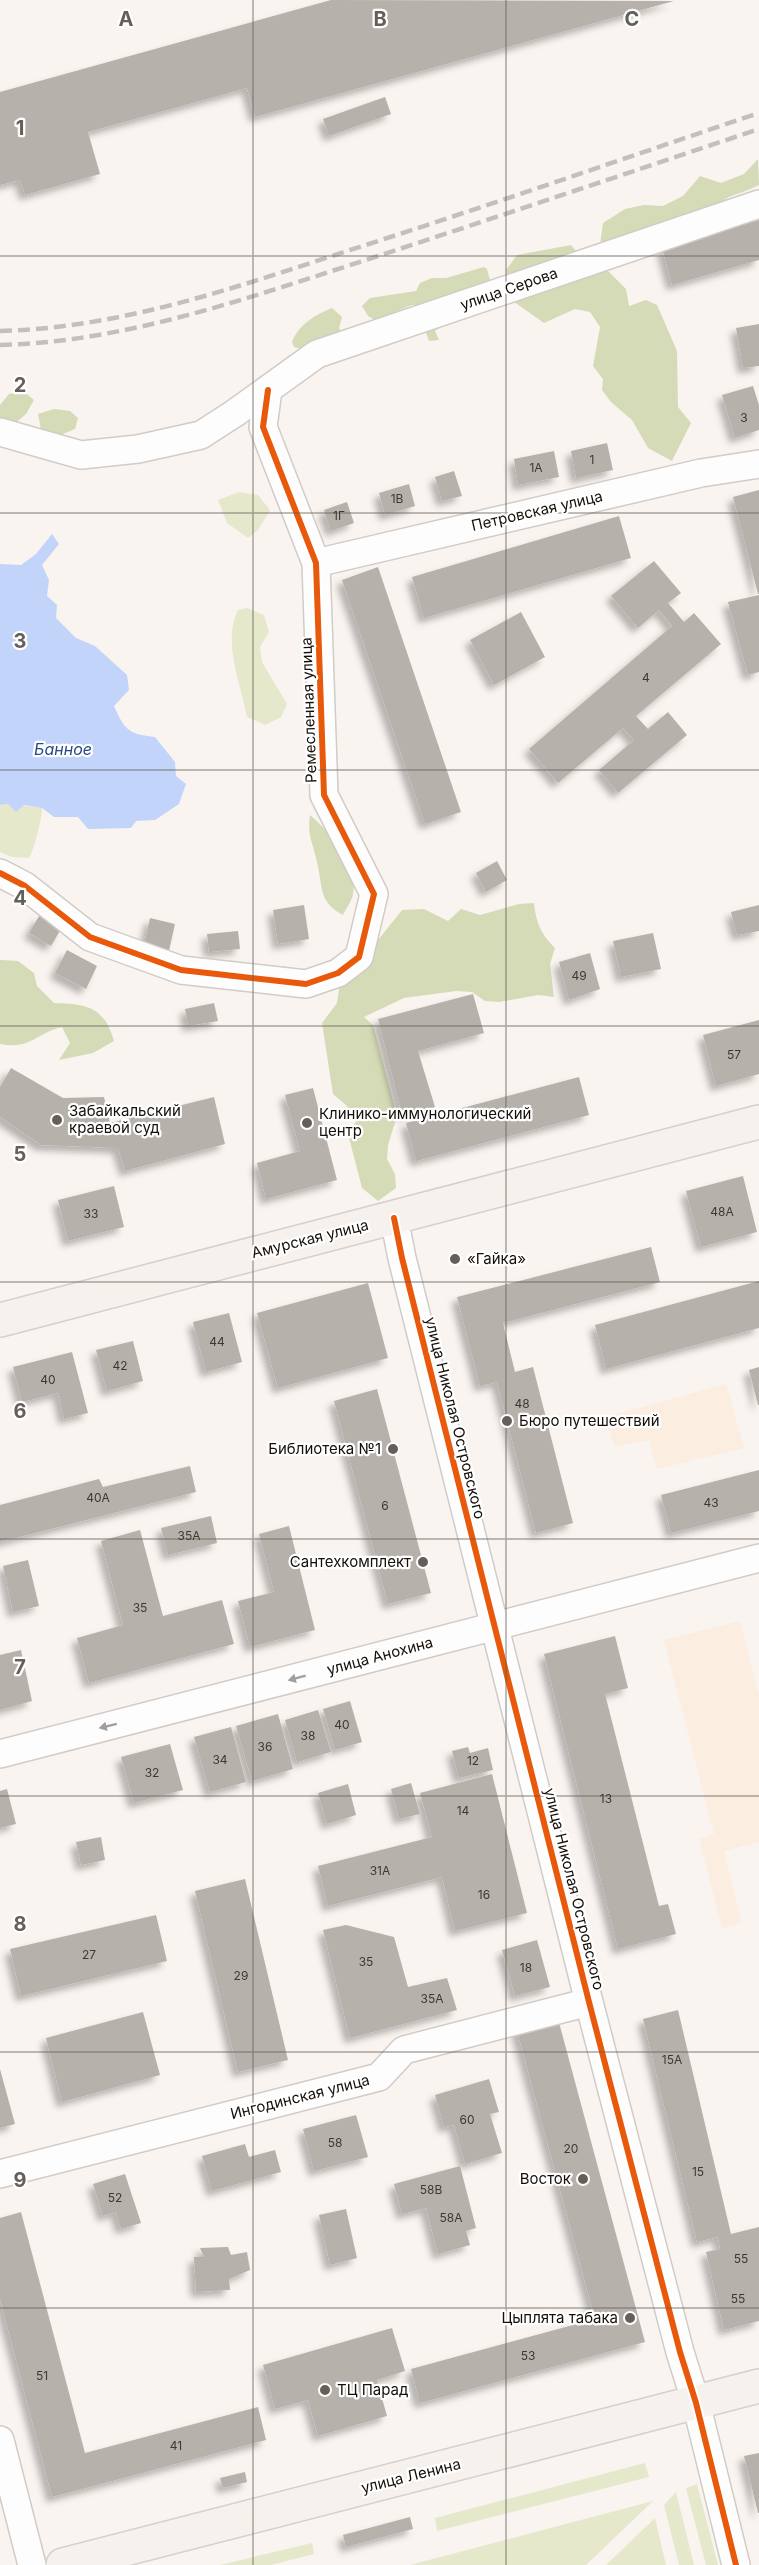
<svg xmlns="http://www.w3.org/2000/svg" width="759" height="2565" font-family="Inter,sans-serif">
<defs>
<filter id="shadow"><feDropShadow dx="-5.5" dy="5.5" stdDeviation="3" flood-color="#0004"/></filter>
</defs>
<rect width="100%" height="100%" fill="#f9f4f0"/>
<path fill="#fcede1" d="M726,1384L744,1448L657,1469L649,1440L614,1447L606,1417Z
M740,1621L759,1694V1842L724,1851L742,1923L722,1928L699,1838L714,1834L664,1640Z"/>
<path fill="#e5e8cb" d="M239,492L258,495L270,510L258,530L248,538L227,523L218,500Z
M247,608L264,615L269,632L260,647L262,662L287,704L281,717L265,725L247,717C241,683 222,643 238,610Z
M8,804L42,808C42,818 34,850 29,858L12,857L0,852V805Z
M645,2463L649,2477L437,2531L435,2518Z
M697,2484L718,2565H706L686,2488Z
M676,2492L694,2565H679L664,2505Z
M653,2501L586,2565H410Z
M655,2518L666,2565H606Z
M312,2543L314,2554L271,2565H220Z"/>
<path fill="#d6dbb7" d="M758,159L759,185C736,197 727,192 708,215L602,265L626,289L629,306L646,300L657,305L677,351L678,407L691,423L672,461L648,448L632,420L611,402L602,390L603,379L593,366L600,327L590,312L575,309L544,323L510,299L506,270L517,255L571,245L577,252H599L603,223L625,209L644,205L663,206L683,196L700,176L721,183L744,174Z
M484,267L487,269L491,284L435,331L439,340L429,341L425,330V305H412L375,320L368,316L362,306L370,298L416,291L420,283L432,278H446Z
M332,308L342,317L339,328L342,333L306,350L294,347L292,342C299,324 315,315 332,308Z
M23,391L34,400L26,414L12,426L0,422V405L9,394Z
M54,409L70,411L78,418L75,429L53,438L42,435L38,414Z
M310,815C329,831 359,866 353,894C352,901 346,908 343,915C318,902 323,886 317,862C313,842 307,837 310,815Z
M534,903C536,923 541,934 555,948L550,964L554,997L538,995L499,1002L485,1001L472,992L456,991L404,998L364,1017L373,1025L397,1116L388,1145L387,1159L395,1174L396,1188L378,1201L362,1188L348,1134L357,1120L346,1105L333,1094L322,1023L337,1003L339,989L402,910L424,909L448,921L461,909L480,915L519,904Z
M0,960L18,961L34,973L37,986L54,1003C86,1004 104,1006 114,1041L93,1053L59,1060L70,1043L62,1027C36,1033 31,1050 0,1044Z"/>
<path fill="#c2d4f9" d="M52,534L59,544L42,565L49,580L47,596L57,605L56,618L76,638L95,646L127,675L129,690L114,706C125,731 129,734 155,737L175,762L176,776L186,784L179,804L155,820L136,821L131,828L88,829L78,817H54L42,808L24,805L16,812L8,804L0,805V564L21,565L36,554Z"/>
<path fill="#b7b1ac" filter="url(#shadow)" d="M331,0L674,1L255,117L247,88L88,132L100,174L25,195L20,180L0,185V92Z
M385,97L391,114L329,136L323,119Z
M759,220V260L672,285L662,248Z
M759,324V366L743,368L736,328Z
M753,386L759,405V430L735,438L722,395Z
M607,443L613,470L576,478L571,451Z
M554,451L559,477L518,485L514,459Z
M454,471L462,496L442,501L435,477Z
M409,484L415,506L385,515L379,493Z
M759,490V594H758L733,497Z
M347,502L354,523L331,531L324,510Z
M619,516L631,558L424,618L412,577Z
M654,561L681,593L668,603L684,622L694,613L721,644L636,716L648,729L668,712L687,735L618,793L599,770L634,740L623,728L558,783L529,749L672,626L659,610L638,628L611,596Z
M378,567L461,812L425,824L342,580Z
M759,595V672L748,675L728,602Z
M521,612L545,657L494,685L470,640Z
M497,861L507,880L486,892L476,873Z
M304,905L309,939L278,944L273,910Z
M759,905V931L737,935L731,912Z
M39,916L61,929L51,946L29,933Z
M150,918L175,924L168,955L143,950Z
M238,931L240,949L209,952L207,934Z
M653,933L661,969L621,977L613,941Z
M67,950L97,966L86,989L55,973Z
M590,953L600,989L569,1000L559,962Z
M473,994L484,1033L418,1051L435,1107L402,1115L378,1019Z
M214,1003L218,1021L188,1026L185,1009Z
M759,1020V1074L716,1086L703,1035Z
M11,1068L63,1098L104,1097L110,1123L214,1097L225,1144L125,1171L118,1148L41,1145L0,1117V1087Z
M579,1077L589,1115L416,1161L406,1123Z
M313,1088L337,1180L266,1199L257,1163L300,1151L285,1095Z
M743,1176L757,1232L701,1247L686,1191Z
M114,1186L124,1227L68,1241L58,1200Z
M651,1247L660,1282L503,1323L515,1372L533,1367L573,1523L536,1533L497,1382L480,1386L457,1297Z
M759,1281V1328L606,1369L595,1325Z
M368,1283L388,1358L278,1388L257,1313Z
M229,1313L242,1362L206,1372L193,1322Z
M133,1341L143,1381L107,1391L96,1350Z
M72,1352L88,1413L64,1419L58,1393L22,1402L13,1367Z
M759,1367V1405H758L749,1370Z
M377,1389L431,1593L388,1604L334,1401Z
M190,1466L196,1492L0,1542V1505L99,1479L103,1487Z
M759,1470V1511L671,1533L661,1495Z
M211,1516L217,1543L168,1555L161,1528Z
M289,1526L315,1630L250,1647L238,1601L274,1592L259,1534Z
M140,1530L163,1616L222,1600L234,1644L89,1683L77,1638L123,1625L101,1541Z
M28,1560L39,1606L13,1612L3,1566Z
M615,1636L628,1688L605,1694L659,1906L668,1904L676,1934L618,1949L544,1654Z
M21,1650L32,1701L0,1710V1655Z
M350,1701L362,1742L335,1750L323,1709Z
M318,1710L331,1752L297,1762L285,1720Z
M278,1714L293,1769L252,1781L236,1726Z
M231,1727L246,1782L210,1792L194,1737Z
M170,1744L183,1790L134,1803L121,1757Z
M468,1747L470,1753L488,1748L493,1770L459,1778L452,1751Z
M492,1774L527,1913L455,1931L442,1877L328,1906L318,1866L432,1837L420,1793Z
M411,1783L420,1814L399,1819L391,1789Z
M348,1784L356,1815L327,1824L318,1793Z
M7,1789L16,1824L0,1828V1791Z
M101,1837L105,1860L81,1865L76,1842Z
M245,1879L288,2060L238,2072L195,1891Z
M156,1915L167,1961L21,1996L10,1949Z
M346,1925L394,1937L408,1987L447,1978L457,2010L350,2038L323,1930Z
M537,1940L550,1987L515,1996L502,1950Z
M678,2010L731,2234L759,2227V2321L724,2330L706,2252L720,2249L718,2237L697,2242L643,2019Z
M143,2012L160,2075L62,2102L46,2038Z
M557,2015L645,2342L420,2403L411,2369L595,2319L516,2027Z
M0,2069L15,2124L0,2128Z
M489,2079L499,2112L490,2114L502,2153L465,2164L454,2125L444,2127L435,2095Z
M356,2115L368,2157L314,2171L303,2129Z
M245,2144L249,2157L275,2150L281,2172L212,2191L202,2156Z
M460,2166L476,2228L466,2231L470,2245L438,2254L426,2208L402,2214L394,2184Z
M125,2174L141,2223L121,2229L116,2212L103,2216L93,2184Z
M346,2209L357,2258L330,2265L319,2215Z
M21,2212L85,2453L258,2407L266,2440L52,2497L0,2299V2218Z
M228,2247L231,2255L247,2252L250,2270L229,2279L230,2290L196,2292L194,2257H204L200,2248Z
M392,2328L405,2371L377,2380L387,2416L318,2436L308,2400L275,2409L263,2365Z
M759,2453V2513H758L744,2456Z
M245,2472L247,2482L223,2488L220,2478Z
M410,2517L413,2529L346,2547L343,2535Z"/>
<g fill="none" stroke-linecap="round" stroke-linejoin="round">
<defs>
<path id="minor" d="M0,432L81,455L138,449L201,435L235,413L317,354L759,204
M316,563L701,473L759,464
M0,873L25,886L90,937L181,970L306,984L338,973L359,957L374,894L324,795L316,563L263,427L268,390
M394,1218L402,1258L589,2002L680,2352L696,2403L736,2565
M0,1754L759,1558
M0,2174L379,2077L404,2050L589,2002
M0,2440L32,2565"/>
<path id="major" d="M0,1320L759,1122
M63,2565L759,2386"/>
</defs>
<use href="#minor" stroke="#d2cbc6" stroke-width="30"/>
<use href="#major" stroke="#d3d0cd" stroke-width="36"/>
<use href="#minor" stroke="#fefdfd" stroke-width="27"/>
<use href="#major" stroke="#f6f1ec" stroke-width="33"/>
<path stroke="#c2c0bf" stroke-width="4.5" stroke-dasharray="12 6" stroke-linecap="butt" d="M0,331C120,328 234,288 347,251C485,207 622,159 759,113
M0,345C126,342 247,298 366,260C497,217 628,173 759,129"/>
<defs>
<path id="cycleway" d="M0,873L25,886L90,937L181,970L306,984L338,973L359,957L374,894L324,795L316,563L263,427L268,390
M394,1218L402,1258L589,2002L680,2352L696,2403L736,2565"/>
</defs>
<use href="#cycleway" stroke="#fff" stroke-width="10"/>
<use href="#cycleway" stroke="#e8590c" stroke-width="6"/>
</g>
<defs><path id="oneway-solid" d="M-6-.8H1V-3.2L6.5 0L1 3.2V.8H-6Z" transform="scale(1.5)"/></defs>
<g fill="#a19e9b">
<use href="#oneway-solid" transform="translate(297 1678) rotate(165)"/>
<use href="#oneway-solid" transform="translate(108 1726) rotate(166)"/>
</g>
<path fill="none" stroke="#655f5a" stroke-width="1.5" stroke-opacity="0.55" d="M253,0V2565M506,0V2565M0,256H759M0,513H759M0,770H759M0,1026H759M0,1282H759M0,1539H759M0,1796H759M0,2052H759M0,2308H759"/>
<g fill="#655f5a" stroke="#fff" stroke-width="2">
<circle cx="57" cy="1120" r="6"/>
<circle cx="307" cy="1123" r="6"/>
<circle cx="455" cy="1259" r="6"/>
<circle cx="507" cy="1421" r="6"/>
<circle cx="393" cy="1449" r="6"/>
<circle cx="423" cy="1562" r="6"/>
<circle cx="583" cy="2179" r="6"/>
<circle cx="630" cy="2318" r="6"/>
<circle cx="325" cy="2390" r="6"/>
</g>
<g text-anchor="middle" stroke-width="4.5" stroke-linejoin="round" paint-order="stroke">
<g font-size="12" fill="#3e3832">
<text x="744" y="422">3</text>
<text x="592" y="464">1</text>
<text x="536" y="472">1А</text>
<text x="397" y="503">1В</text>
<text x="339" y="520">1Г</text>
<text x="646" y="682">4</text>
<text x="579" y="980">49</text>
<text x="734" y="1059">57</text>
<text x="722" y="1216">48А</text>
<text x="91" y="1218">33</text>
<text x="217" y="1346">44</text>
<text x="120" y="1370">42</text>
<text x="48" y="1384">40</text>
<text x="522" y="1408">48</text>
<text x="98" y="1502">40А</text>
<text x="711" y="1507">43</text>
<text x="385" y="1510">6</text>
<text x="189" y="1540">35А</text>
<text x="140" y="1612">35</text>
<text x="342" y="1729">40</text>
<text x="308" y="1740">38</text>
<text x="265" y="1751">36</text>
<text x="220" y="1764">34</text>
<text x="473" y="1765">12</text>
<text x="152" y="1777">32</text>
<text x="606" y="1803">13</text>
<text x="463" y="1815">14</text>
<text x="380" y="1875">31А</text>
<text x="484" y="1899">16</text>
<text x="89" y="1959">27</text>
<text x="366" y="1966">35</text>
<text x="526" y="1972">18</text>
<text x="241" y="1980">29</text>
<text x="432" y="2003">35А</text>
<text x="672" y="2064">15А</text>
<text x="467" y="2124">60</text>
<text x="335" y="2147">58</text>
<text x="571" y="2153">20</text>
<text x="698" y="2176">15</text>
<text x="431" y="2194">58В</text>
<text x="115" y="2202">52</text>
<text x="451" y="2222">58А</text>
<text x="741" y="2263">55</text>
<text x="738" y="2303">55</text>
<text x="528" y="2360">53</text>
<text x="42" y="2380">51</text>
<text x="176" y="2450">41</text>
</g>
<g font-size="15" fill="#160f09" stroke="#fff">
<text transform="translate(509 289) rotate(-19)" y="5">улица Серова</text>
<text transform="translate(537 511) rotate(-13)" y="5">Петровская улица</text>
<text transform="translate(309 710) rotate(-92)" y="5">Ремесленная улица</text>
<text transform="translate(310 1239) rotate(-14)" y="5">Амурская улица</text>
<text transform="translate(455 1418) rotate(76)" y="5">улица Николая Островского</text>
<text transform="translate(380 1656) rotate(-15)" y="5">улица Анохина</text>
<text transform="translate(574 1889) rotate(76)" y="5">улица Николая Островского</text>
<text transform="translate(300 2097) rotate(-14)" y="5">Ингодинская улица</text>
<text transform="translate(411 2476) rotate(-14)" y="5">улица Ленина</text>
</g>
<g font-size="15" fill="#160f09" stroke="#fff" text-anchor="start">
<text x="69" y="1116">Забайкальский<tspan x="69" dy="17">краевой суд</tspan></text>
<text x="319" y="1119">Клинико-иммунологический<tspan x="319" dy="17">центр</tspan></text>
<text x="467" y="1264">«Гайка»</text>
<text x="519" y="1426">Бюро путешествий</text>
<text x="381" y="1454" text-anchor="end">Библиотека №1</text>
<text x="411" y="1567" text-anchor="end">Сантехкомплект</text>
<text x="571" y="2184" text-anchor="end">Восток</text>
<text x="618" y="2323" text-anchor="end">Цыплята табака</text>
<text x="337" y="2395">ТЦ Парад</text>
</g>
<g font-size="16" font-style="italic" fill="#284887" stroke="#fff">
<text x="63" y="755">Банное</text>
</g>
</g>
<g font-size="20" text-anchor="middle" font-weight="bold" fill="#655f5a" stroke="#fff" stroke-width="4.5" stroke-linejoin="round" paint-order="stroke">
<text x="126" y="26">A</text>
<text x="380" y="26">B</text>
<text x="632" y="26">C</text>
<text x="20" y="135">1</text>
<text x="20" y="392">2</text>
<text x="20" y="648">3</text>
<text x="20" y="905">4</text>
<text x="20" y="1161">5</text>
<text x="20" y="1418">6</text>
<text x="20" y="1674">7</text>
<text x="20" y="1931">8</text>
<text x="20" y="2187">9</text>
</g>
</svg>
